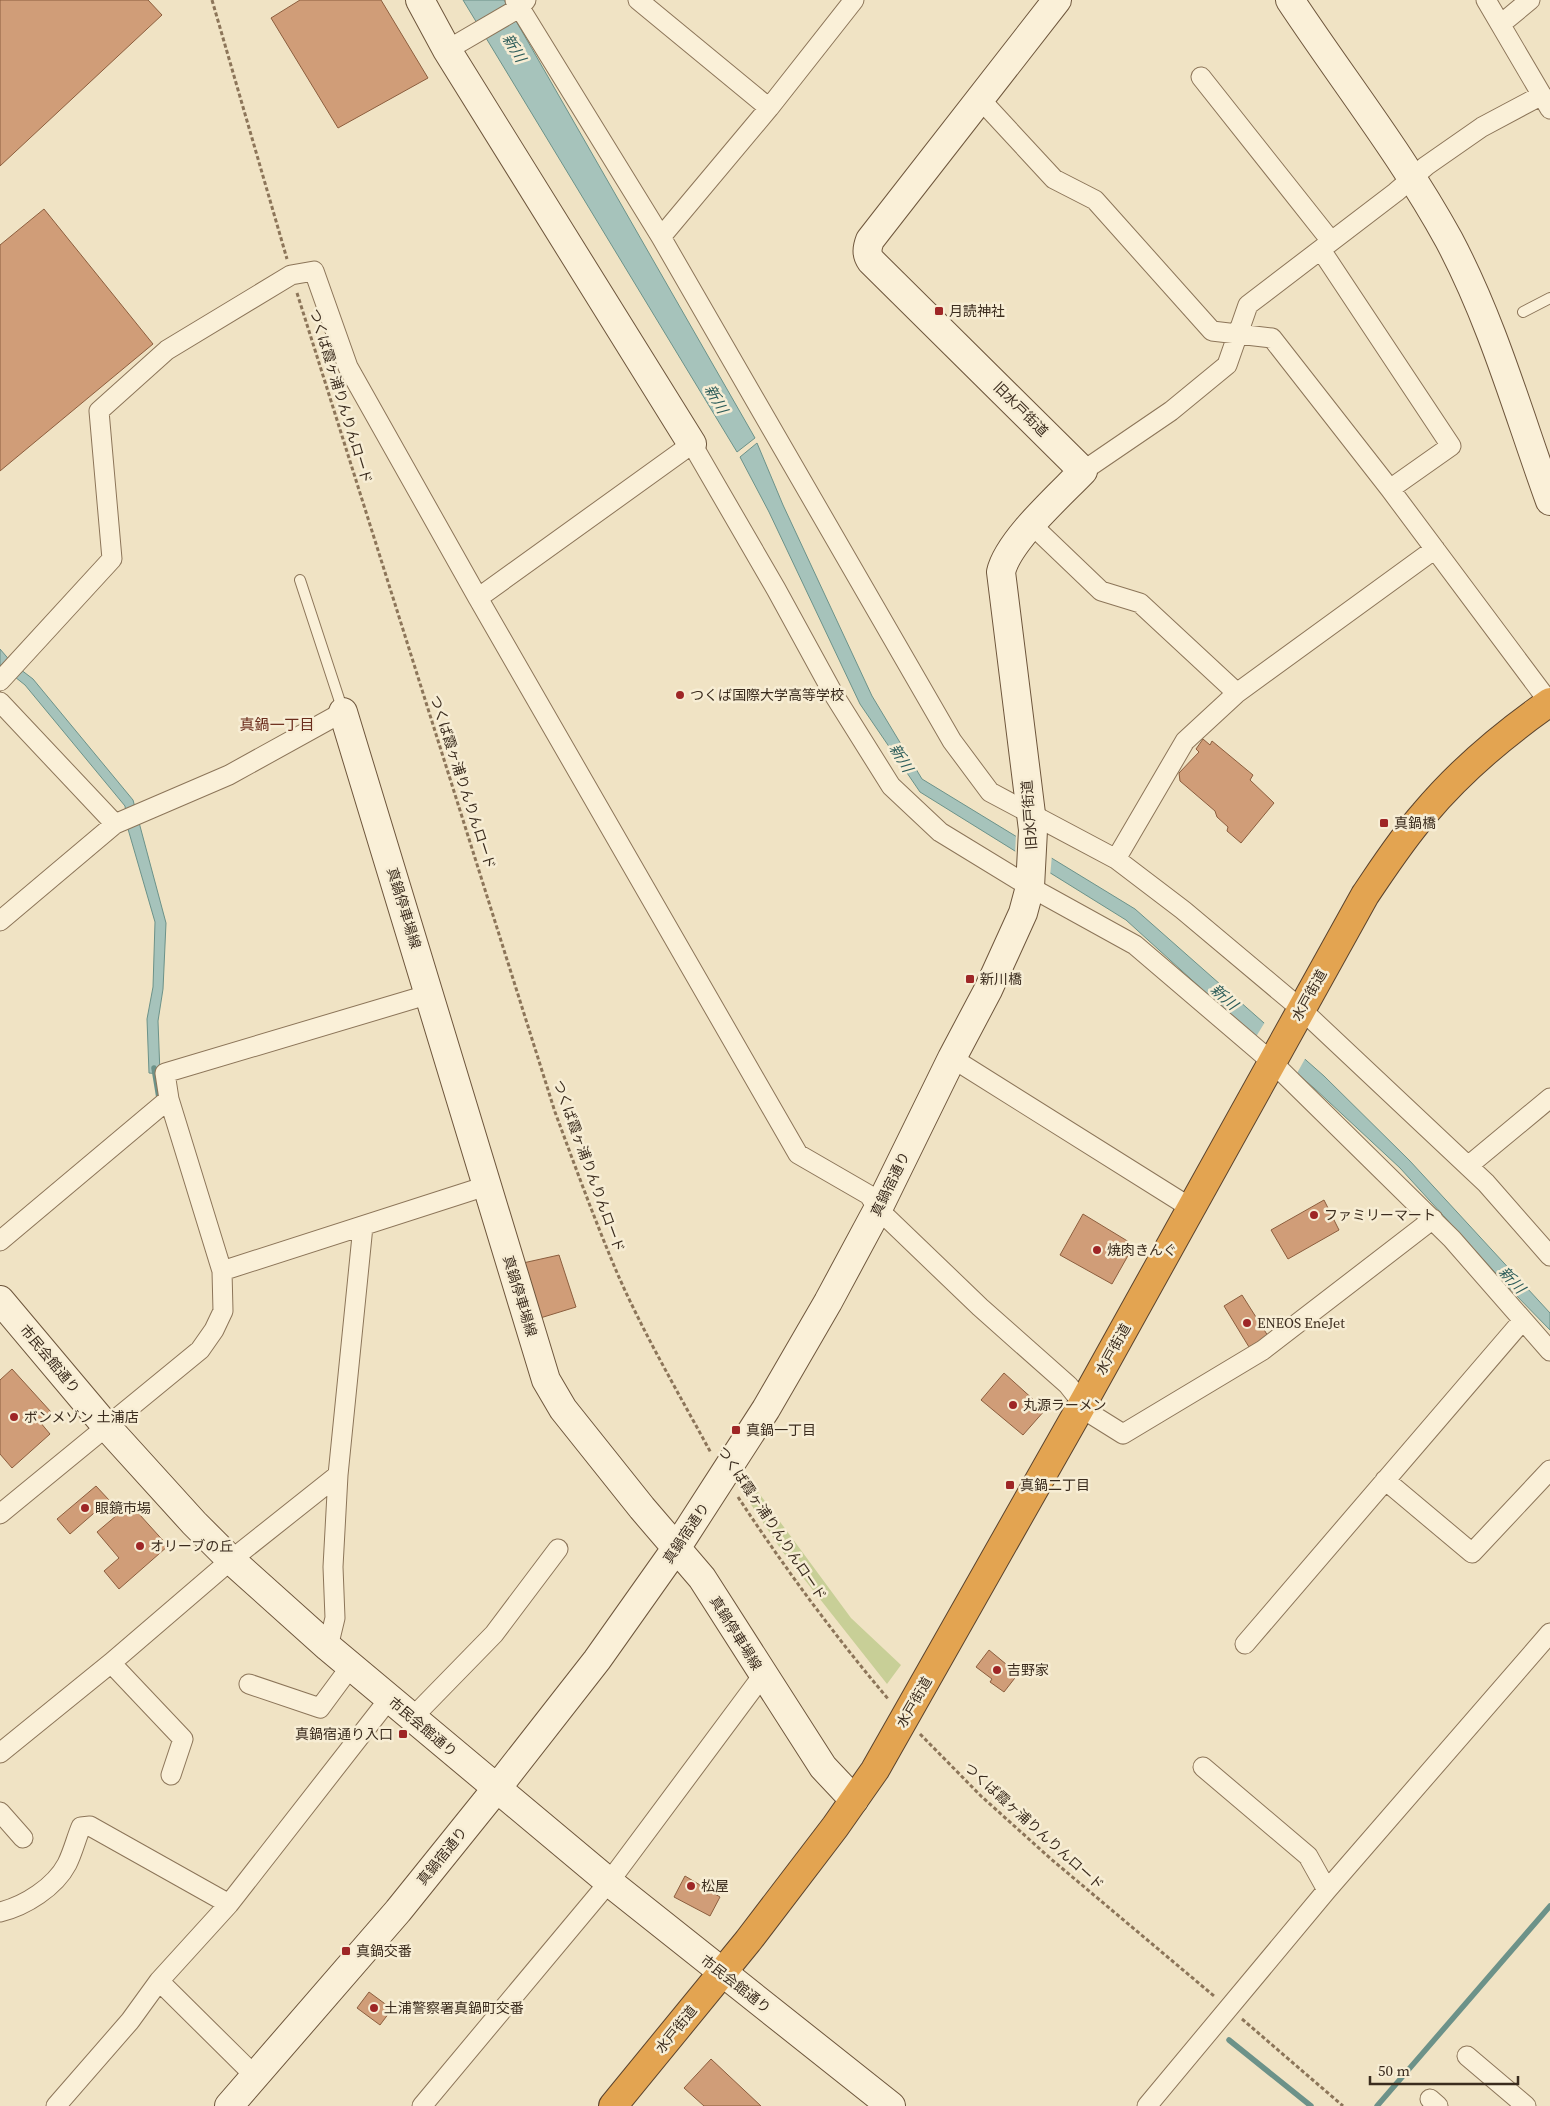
<svg xmlns="http://www.w3.org/2000/svg" width="1550" height="2106" font-family="'Source Serif 4','Noto Sans JP',serif">
<rect width="100%" height="100%" fill="#f0e3c4"/>
<path fill="#c8cf97" d="M732,1476L750,1481L851,1618L901,1665L887,1684L782,1551Z"/>
<path fill="#a6c3bb" stroke="#6c9289" d="M463,0H504L755,438L737,452Z
M757,443L783,505L872,696L922,779L1135,909L1324,1076L1410,1161L1550,1313V1330L1512,1291L1400,1168L1314,1088L1258,1040L1126,920L920,792L860,704L769,512L740,457Z
M0,649L12,663L33,679L133,800L166,923L163,989L158,1021L160,1074L149,1073L147,1019L153,987L155,922L128,829L125,806L25,685L0,665Z"/>
<path fill="#f0e3c4" d="M1016,833L1052,855L1050,877L1015,856Z
M1265,1022L1306,1057L1296,1075L1254,1040Z"/>
<g fill="none" stroke-linecap="round" stroke-linejoin="round">
<path stroke="#6c9289" stroke-width="5.5" d="M154,1068L159,1098
M1229,2040L1311,2106
M1377,2106L1550,1906"/>
</g>
<path fill="#d09d78" stroke="#8c5e3e" d="M0,0H148L162,15L0,166Z
M300,0H381L428,78L338,128L271,18Z
M44,209L153,344L0,471V245Z
M1203,739L1210,745L1212,741L1253,775L1250,780L1274,803L1241,843L1227,831L1228,827L1217,817L1215,811L1180,781L1179,773L1199,752L1196,749Z
M1324,1200L1339,1230L1288,1259L1271,1230Z
M1083,1214L1134,1245L1112,1284L1060,1255Z
M559,1255L576,1307L537,1319L523,1263Z
M1242,1295L1268,1336L1249,1347L1224,1306Z
M12,1369L51,1412L40,1422L50,1434L12,1468L0,1454V1380Z
M1004,1373L1045,1410L1023,1435L981,1400Z
M96,1486L109,1500L70,1534L57,1519Z
M130,1504L168,1546L119,1589L104,1571L119,1558L97,1532Z
M989,1650L1018,1674L1004,1692L990,1682L992,1679L976,1667Z
M685,1876L720,1897L710,1916L674,1897Z
M369,1992L392,2009L380,2025L357,2008Z
M711,2059L761,2106H704L684,2088Z"/>
<g fill="none" stroke-linecap="round" stroke-linejoin="round">
<defs>
<path id="lane" d="M1523,312L1550,298
M300,580L343,711"/>
<path id="street" d="M515,0L661,237L952,741L990,792L1116,859L1183,910L1301,1009L1486,1183L1550,1256
M638,0L769,108
M1486,0L1550,109
M1501,24L1530,0
M447,50L519,8L526,0
M1201,77L1331,241
M980,99L1054,179L1095,200L1212,331L1272,338L1390,489L1549,702
M661,237L769,108L854,0
M1321,250L1451,446L1390,489
M1083,471L1171,411L1227,365L1248,305L1396,192L1426,166L1482,127L1542,95
M1032,525L1101,591L1140,603L1237,693L1435,549
M478,598L798,1154L869,1195L878,1209L980,1307L1068,1385L1091,1414L1123,1434L1263,1350L1433,1219
M0,681L112,559L99,411L167,350L291,275L314,271L348,367L478,598L692,444L776,589L834,695L891,786L940,832L1030,887L1135,945L1272,1062L1452,1239L1550,1351
M0,702L115,824
M1116,859L1185,741L1237,693
M0,921L115,824L229,775L343,712
M952,1058L1191,1208
M169,1099L165,1073L430,994
M1468,1166L1550,1098
M0,1241L169,1099L222,1271
M1385,1480L1472,1553L1550,1470
M0,1514L200,1350L214,1330L223,1311L222,1271L486,1186
M1245,1644L1523,1320
M328,1647L335,1618L333,1567L338,1475L363,1226
M111,1663L183,1739L171,1775
M249,1684L320,1708L351,1666
M412,1718L494,1634L558,1549
M0,1753L111,1663L231,1560L338,1475
M1203,1767L1308,1856L1327,1890
M0,1812L23,1838
M0,1912C25,1906 55,1887 67,1864C73,1852 76,1839 81,1827L90,1826L229,1904
M159,1981L255,2076
M1467,2056L1526,2106
M1430,2099L1438,2106
M56,2106L130,2021L159,1981L229,1904L389,1699
M422,2106L609,1882L763,1675
M1147,2106L1327,1890L1550,1633"/>
<path id="secondary" d="M420,0L447,50L692,444
M1290,0C1343,80 1403,156 1449,240C1493,323 1518,413 1550,501
M343,712L546,1380L563,1409L642,1508L702,1578L823,1767L854,1800
M0,1300L106,1426L194,1523L231,1560L328,1647L609,1882L891,2106
M229,2106L398,1911L497,1788L597,1660L677,1547L766,1409L828,1302L878,1209L952,1058L988,990L1023,913L1030,887L1033,830L1001,572C1008,541 1060,495 1083,471L871,261C866,254 867,248 870,240L1057,0"/>
<path id="highway" d="M613,2106L748,1941L835,1827L875,1770L1083,1403L1365,895C1384,867 1402,839 1424,814C1460,771 1504,734 1550,702"/>
</defs>
<use href="#lane" stroke="#8c7559" stroke-width="12"/>
<use href="#street" stroke="#8c7559" stroke-width="21"/>
<use href="#secondary" stroke="#6e563c" stroke-width="30"/>
<use href="#highway" stroke="#5a432e" stroke-width="30"/>
<path stroke="#8c7559" stroke-width="3" stroke-dasharray="4 2.5" stroke-linecap="butt" d="M212,0L287,259
M297,293L555,1112C575,1166 595,1221 618,1275C645,1336 679,1394 711,1453
M738,1497C784,1567 834,1635 889,1700
M920,1734L981,1796L1051,1859L1214,1996
M1242,2019L1343,2106"/>
<use href="#lane" stroke="#faf0d8" stroke-width="10"/>
<use href="#street" stroke="#faf0d8" stroke-width="19"/>
<use href="#secondary" stroke="#faf0d8" stroke-width="28"/>
<use href="#highway" stroke="#e3a451" stroke-width="28"/>
</g>
<g fill="#9e2626" stroke="#f7edd4" stroke-width="2">
<rect x="934" y="306" width="10" height="10" rx="2.5"/>
<circle cx="680" cy="695" r="5"/>
<rect x="1379" y="818" width="10" height="10" rx="2.5"/>
<rect x="965" y="974" width="10" height="10" rx="2.5"/>
<circle cx="1314" cy="1215" r="5"/>
<circle cx="1097" cy="1250" r="5"/>
<circle cx="1247" cy="1323" r="5"/>
<circle cx="1013" cy="1405" r="5"/>
<circle cx="14" cy="1417" r="5"/>
<rect x="731" y="1425" width="10" height="10" rx="2.5"/>
<rect x="1005" y="1480" width="10" height="10" rx="2.5"/>
<circle cx="85" cy="1508" r="5"/>
<circle cx="140" cy="1546" r="5"/>
<circle cx="997" cy="1670" r="5"/>
<rect x="398" y="1729" width="10" height="10" rx="2.5"/>
<circle cx="691" cy="1886" r="5"/>
<rect x="341" y="1946" width="10" height="10" rx="2.5"/>
<circle cx="374" cy="2008" r="5"/>
</g>
<g text-anchor="middle" stroke-width="5" stroke-linejoin="round" paint-order="stroke">
<g font-size="14" fill="#3b2c1e" stroke="#f7edd4" text-anchor="start">
<text x="949" y="316">月読神社</text>
<text x="690" y="700">つくば国際大学高等学校</text>
<text x="1394" y="828">真鍋橋</text>
<text x="980" y="984">新川橋</text>
<text x="1324" y="1220">ファミリーマート</text>
<text x="1107" y="1255">焼肉きんぐ</text>
<text x="1257" y="1328">ENEOS EneJet</text>
<text x="1023" y="1410">丸源ラーメン</text>
<text x="24" y="1422">ボンメゾン 土浦店</text>
<text x="746" y="1435">真鍋一丁目</text>
<text x="1020" y="1490">真鍋二丁目</text>
<text x="95" y="1513">眼鏡市場</text>
<text x="150" y="1551">オリーブの丘</text>
<text x="1007" y="1675">吉野家</text>
<text x="393" y="1739" text-anchor="end">真鍋宿通り入口</text>
<text x="701" y="1891">松屋</text>
<text x="356" y="1956">真鍋交番</text>
<text x="384" y="2013">土浦警察署真鍋町交番</text>
</g>
<g font-size="14" fill="#3b2c1e" stroke="#f7edd4">
<text transform="translate(341 396) rotate(73)" y="5">つくば霞ヶ浦りんりんロード</text>
<text transform="translate(1021 409) rotate(45)" y="5">旧水戸街道</text>
<text transform="translate(463 782) rotate(72)" y="5">つくば霞ヶ浦りんりんロード</text>
<text transform="translate(1029 815) rotate(-94)" y="5">旧水戸街道</text>
<text transform="translate(404 908) rotate(73)" y="5">真鍋停車場線</text>
<text transform="translate(1309 995) rotate(-61)" y="5">水戸街道</text>
<text transform="translate(589 1166) rotate(70)" y="5">つくば霞ヶ浦りんりんロード</text>
<text transform="translate(890 1184) rotate(-64)" y="5">真鍋宿通り</text>
<text transform="translate(520 1296) rotate(73)" y="5">真鍋停車場線</text>
<text transform="translate(1113 1349) rotate(-61)" y="5">水戸街道</text>
<text transform="translate(50 1359) rotate(50)" y="5">市民会館通り</text>
<text transform="translate(772 1523) rotate(56)" y="5">つくば霞ヶ浦りんりんロード</text>
<text transform="translate(686 1533) rotate(-56)" y="5">真鍋宿通り</text>
<text transform="translate(736 1633) rotate(58)" y="5">真鍋停車場線</text>
<text transform="translate(914 1702) rotate(-60)" y="5">水戸街道</text>
<text transform="translate(423 1727) rotate(40)" y="5">市民会館通り</text>
<text transform="translate(1034 1826) rotate(42)" y="5">つくば霞ヶ浦りんりんロード</text>
<text transform="translate(442 1856) rotate(-51)" y="5">真鍋宿通り</text>
<text transform="translate(736 1984) rotate(38)" y="5">市民会館通り</text>
<text transform="translate(676 2029) rotate(-51)" y="5">水戸街道</text>
</g>
<g font-size="15" font-style="italic" fill="#2c5c59" stroke="#f7edd4">
<text transform="translate(514 48) rotate(59)" y="5">新川</text>
<text transform="translate(716 399) rotate(61)" y="5">新川</text>
<text transform="translate(901 758) rotate(59)" y="5">新川</text>
<text transform="translate(1224 997) rotate(42)" y="5">新川</text>
<text transform="translate(1512 1280) rotate(47)" y="5">新川</text>
</g>
<g font-size="15" fill="#6a2c1b" stroke="#f7edd4">
<text x="277" y="730">真鍋一丁目</text>
</g>
</g>
<path d="M1370 2076v8h148v-8" fill="none" stroke="#3b2c1e" stroke-width="2.5"/>
<text x="1378" y="2076" font-size="15" fill="#3b2c1e" stroke="#f7edd4" stroke-width="4" paint-order="stroke">50 m</text>
</svg>
